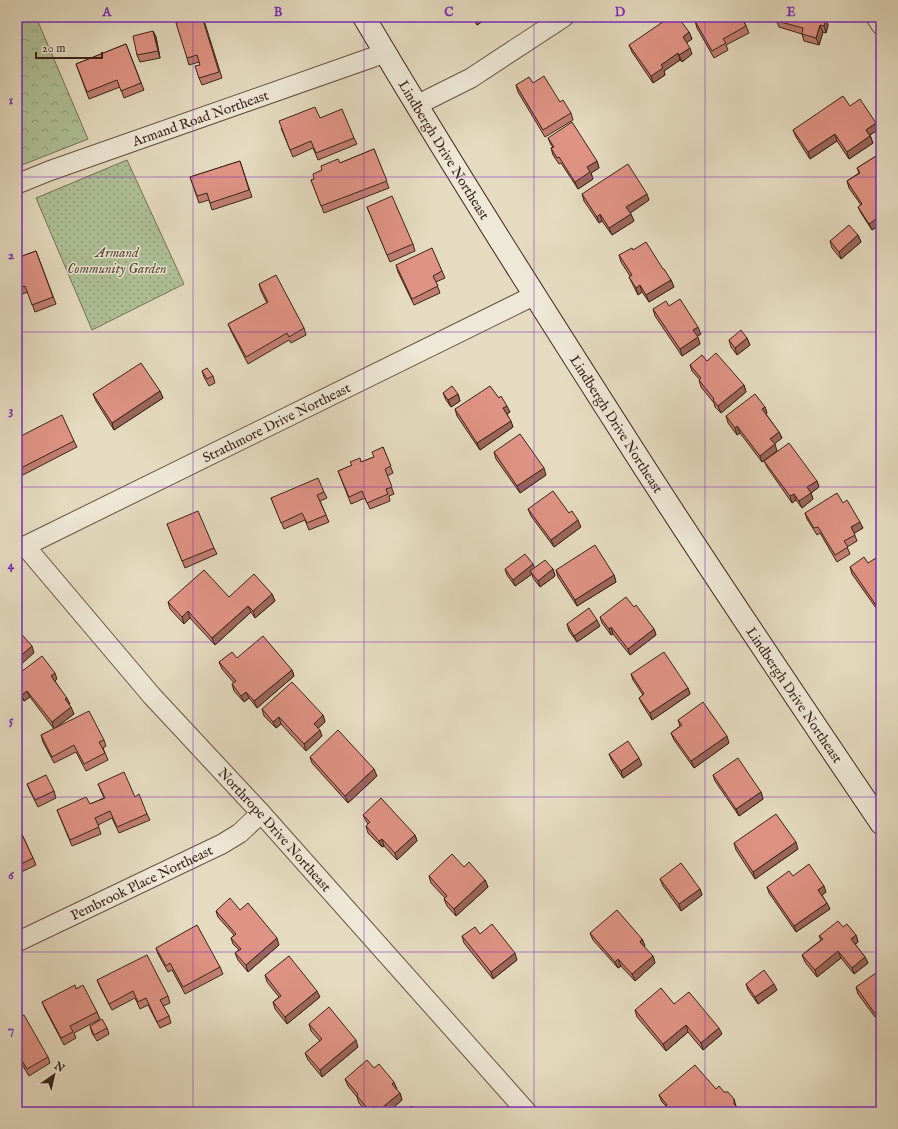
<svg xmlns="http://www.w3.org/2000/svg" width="898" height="1129" font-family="'IM FELL English',serif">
<defs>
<pattern id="grass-dots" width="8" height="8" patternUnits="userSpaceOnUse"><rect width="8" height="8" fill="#afc197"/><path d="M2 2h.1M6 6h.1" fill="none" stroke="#909c7a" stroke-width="1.8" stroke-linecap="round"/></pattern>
<pattern id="park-crowns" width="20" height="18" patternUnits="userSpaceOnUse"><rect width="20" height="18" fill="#afc197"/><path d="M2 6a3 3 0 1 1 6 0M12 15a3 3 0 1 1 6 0" fill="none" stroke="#909c7a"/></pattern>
</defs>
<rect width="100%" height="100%" fill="#e5dbc0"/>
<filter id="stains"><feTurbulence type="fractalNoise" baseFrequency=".005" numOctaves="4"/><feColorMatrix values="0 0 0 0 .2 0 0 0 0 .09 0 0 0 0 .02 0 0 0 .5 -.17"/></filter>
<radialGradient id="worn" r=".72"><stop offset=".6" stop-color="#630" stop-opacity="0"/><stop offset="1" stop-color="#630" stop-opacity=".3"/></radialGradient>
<path fill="url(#grass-dots)" stroke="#767258" d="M127,160L184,284L92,330L36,198Z"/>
<path fill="url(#park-crowns)" stroke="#767258" d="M17,17H36L88,139L17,167Z"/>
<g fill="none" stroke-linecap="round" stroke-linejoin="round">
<defs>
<g id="minor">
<path d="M876,17L881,25"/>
<path d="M417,105L471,78L564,17"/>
<path id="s1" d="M17,184L49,171L385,53"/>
<path id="s2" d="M25,546L152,696L261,813L527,1112"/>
<path id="s3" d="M17,550L535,295"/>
<path id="s4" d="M17,942L222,844L240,833L261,813"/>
</g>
<g id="secondary">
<path id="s5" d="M364,17C447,158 535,296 623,434C706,565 794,694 881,823"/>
</g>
</defs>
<use href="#minor" stroke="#665143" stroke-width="21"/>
<use href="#secondary" stroke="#3c2319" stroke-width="24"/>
<use href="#minor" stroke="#eee8d6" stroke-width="19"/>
<use href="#secondary" stroke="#eee8d6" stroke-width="22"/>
</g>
<path fill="#c07e72" stroke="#3c2319" d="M157,17H169L159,21Z
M185,17H203L222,78L202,85L199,78L200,65L199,62L189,65L187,58L185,20Z
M472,17H489L477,25Z
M703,17H746L743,19L749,33L726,45L728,50L714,58L697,28L695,21Z
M774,17H827L826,19L828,25L826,33L823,32L819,45L804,41L802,34L779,27L777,22L775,21Z
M153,31L156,37L160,58L140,62L137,55Z
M689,32L692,39L686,43L692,54L682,62L680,60L664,71L665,75L653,83L632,52L629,45Z
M126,44L144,90L124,98L120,87L89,99L76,64Z
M533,83L560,102L571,113L573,120L545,137L518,92L516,85Z
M850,106L879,129L870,135L873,143L849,159L837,141L810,159L796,137L793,130Z
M320,118L354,138L357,144L318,160L313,148L293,157L281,128Z
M548,138L597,161L599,168L591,173L593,179L578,189L561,163L559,164L553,155L551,148L553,147L551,145Z
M374,149L389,188L324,213L311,180L314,179L340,163Z
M881,153V216L880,217L881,221V224L872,230L861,213L858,207L861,205L849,188L847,181L859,173L857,168Z
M240,161L252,197L212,210L209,200L199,203L190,177Z
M582,194L649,200L630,213L634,221L612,235L602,221L599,223L584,201Z
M367,207L413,244L415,251L390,262Z
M858,235L861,242L841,259L832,248L830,241Z
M633,250L663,269L671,280L674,287L649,302L642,292L638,295L629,277L630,276L621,262L619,255Z
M36,251L56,304L35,312L28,292L17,296V258Z
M396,265L442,271L445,278L436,282L440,293L414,305L398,272Z
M259,284L304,328L306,335L291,343L289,340L248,364L231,331L228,324L267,303L261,291Z
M669,306L701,334L697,336L700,344L682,356L655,316L653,309Z
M747,338L750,345L737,355L731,347L729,340Z
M707,361L744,385L746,392L721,413L715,407L714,403L701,387L699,380H700L692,371L690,365Z
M202,371L213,376L215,383L209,386L204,377Z
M160,391L163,398L114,430L96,401L93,394Z
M443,393L458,394L460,401L451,407L446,400Z
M499,398L510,412L507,414L513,427L480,450L457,416L455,409Z
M765,407L767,413L766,414L779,432L782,438L774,444L777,451L762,462L740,433L737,435L728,423L726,416Z
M17,438L74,441L77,447L19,477L17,472Z
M383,447L393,473L387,476L394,494L389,496L390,501L370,509L365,498L351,504L338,471L374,457Z
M494,452L546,475L520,493L496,459Z
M764,461L817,481L819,487L811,493L813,499L802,508L796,500L792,503L767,467Z
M324,492L327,498L320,501L329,522L309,530L305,520L284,529L271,498Z
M843,503L863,528L854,533L857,541L847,547L850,554L837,562L820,533L817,535L807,519L805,513Z
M528,509L569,513L581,527L554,547L531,516Z
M167,524L214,548L217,554L185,568Z
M881,559V615L852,574L850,567L868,563Z
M533,564L534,568L553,569L555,576L540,587L533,578L532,574L515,586L507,575L505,569Z
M556,570L614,575L616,582L577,606L558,577Z
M272,594L275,601L255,618L251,612L215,645L190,618L184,624L170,609L168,602L229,597Z
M634,607L654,629L656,635L630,655L613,634L611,635L602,623L600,617Z
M567,624L600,626L577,642L569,631Z
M237,658L292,670L294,676L257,708L249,698L244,702L234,691L232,684L234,683L222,669L219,662Z
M631,674L688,688L690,694L652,720L642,704L639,698L643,695L633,680Z
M17,675L57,679L55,681L70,704L69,705L74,714L55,728L104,740L106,746L103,748L108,760L86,771L76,752L54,763L43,742L41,735L54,729L30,697L24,701L17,691Z
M262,709L323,715L325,722L318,728L322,736L306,751L281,724L276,728L264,716Z
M678,720L729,743L694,768L674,740L671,733L680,726Z
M609,754L642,765L623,778L612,761Z
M310,757L377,776L348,803L312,763Z
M713,775L761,792L763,799L739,816L715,781Z
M27,784L54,791L56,798L38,807L30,791Z
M98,784L135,797L147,814L150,820L119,833L112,818L98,825L101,834L72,846L57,810L90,804L104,798Z
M363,815L415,835L417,841L397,860L384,846L382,847L368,833L366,826L368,824L366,821Z
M17,824L33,858L36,865L17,874Z
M734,843L798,849L755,879L736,850Z
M464,867L485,880L488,887L456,916L447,906L444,899L445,898L431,883L429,876Z
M793,876L826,892L822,895L830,909L796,932L769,893L767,887Z
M660,879L700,889L702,895L681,911L663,886Z
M216,911L279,945L248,972L238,960L235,953L239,950L233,944L231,938L234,935L218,917Z
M843,927L856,935L858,942L855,944L865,957L868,963L854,974L841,958L817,977L805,962L802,955L821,940L819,936Z
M590,933L642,939L645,946L644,947L653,956L655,963L635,981L621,966L618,968L593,940Z
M480,934L517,960L493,979L464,943L462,936Z
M156,948L220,967L223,974L185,994L172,970L168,972L158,954Z
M881,971V1025L858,994L856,987Z
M265,975L320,997L287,1024L275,1009L273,1002L279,997L267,982Z
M97,980L168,996L170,1003L163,1006L169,1016L171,1023L160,1028L148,1005L140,1009L135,998L112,1010L100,987Z
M746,984L777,990L758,1004L748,990Z
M76,989L97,1012L100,1019L74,1033L76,1038L64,1045L45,1009L42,1002Z
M674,1004L722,1034L703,1050L688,1032L666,1051L637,1017L635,1010Z
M17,1019L48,1057L50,1063L29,1076L20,1061L17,1063Z
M309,1024L358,1047L322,1077L308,1060L305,1053L320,1041L311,1031Z
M90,1026L107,1028L109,1034L97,1041L92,1033Z
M345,1079L397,1089H396L400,1093L402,1100L388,1112H367L359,1103L357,1097L348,1086Z
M716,1089L736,1106L739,1112H664L663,1109L666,1106L662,1102L659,1095Z"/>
<path fill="#9c675c" stroke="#3c2319" d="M476,17H489L477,25L475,18Z
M823,17H827L826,19L828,25L826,33L824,26Z
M820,25L823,32L819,45L816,38Z
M153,31L156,37L160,58L158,51Z
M689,32L692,39L685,44L683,37Z
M690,48L692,54L682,62L679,55Z
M678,53L680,60L664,71L665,75L653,83L651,76L661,65Z
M876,123L879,129L868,136L866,130Z
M835,134L837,141L810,159L808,152Z
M870,136L873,143L849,159L847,152Z
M597,161L599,168L591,173L593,179L578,189L575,182L587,167Z
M647,194L649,200L629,214L626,207Z
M881,208V216L880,217L881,221V224L872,230L869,224L876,211Z
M600,214L602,221L599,223L597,217Z
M631,214L634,221L612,235L609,228Z
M858,235L861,242L841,259L839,252Z
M671,280L674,287L649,302L646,295Z
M640,285L642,292L638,295L636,288Z
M698,327L701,334L696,337L693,330Z
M698,337L700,344L682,356L680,349Z
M747,338L750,345L737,355L735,348Z
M744,385L746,392L721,413L718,406Z
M160,391L163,398L114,430L112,423Z
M458,394L460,401L451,407L448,400Z
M507,406L510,412L505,415L503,408Z
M765,407L767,413L765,415L762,409Z
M511,421L513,427L480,450L477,443Z
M737,426L740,433L737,435L735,428Z
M779,432L782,438L773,445L770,439Z
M775,444L777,451L762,462L760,456Z
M544,468L546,475L520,493L517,486Z
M817,481L819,487L811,493L813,499L802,508L799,501L807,487Z
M794,494L796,500L792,503L790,496Z
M578,520L581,527L554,547L551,540Z
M860,522L863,528L853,534L851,527Z
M533,564L536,571H530L532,574L515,586L513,580Z
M553,569L555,576L540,587L538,581Z
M614,575L616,582L577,606L575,600Z
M272,594L275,601L255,618L253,611Z
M248,606L251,612L215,645L212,638Z
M188,611L190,618L184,624L182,617Z
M597,620L600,626L577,642L574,636Z
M611,627L613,634L611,635L609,629Z
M654,629L656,635L630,655L628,649Z
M32,646L34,653L18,667L17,664V659Z
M292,670L294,676L257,708L254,701Z
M55,673L57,679L53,683L51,676Z
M688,688L690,694L652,720L650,713Z
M27,691L30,697L24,701L22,695Z
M246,692L249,698L244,702L241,696Z
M67,698L70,704L68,706L65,699Z
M71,707L74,714L54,729L52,722Z
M323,715L325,722L316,730L314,724Z
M279,717L281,724L276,728L273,722Z
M320,730L322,736L306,751L304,744Z
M727,736L729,743L694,768L691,761Z
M639,758L642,765L623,778L621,771Z
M374,769L377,776L348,803L345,796Z
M761,792L763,799L739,816L736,809Z
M415,835L417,841L397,860L395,853Z
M382,839L384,846L382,847L379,841Z
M796,842L798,849L755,879L753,872Z
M485,880L488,887L456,916L454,909Z
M824,886L826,892L821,896L818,890Z
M700,889L702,895L681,911L679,904Z
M827,903L830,909L796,932L794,926Z
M856,935L858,942L853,946L851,939Z
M277,938L279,945L248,972L246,965Z
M642,939L645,946L642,948L640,942Z
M838,951L841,958L817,977L815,970Z
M515,953L517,960L493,979L491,972Z
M653,956L655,963L635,981L632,974Z
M865,957L868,963L854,974L852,968Z
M618,959L621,966L618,968L615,962Z
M774,984L777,990L758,1004L755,997Z
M317,991L320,997L287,1024L285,1017Z
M686,1025L688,1032L666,1051L663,1044Z
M719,1028L722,1034L703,1050L701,1043Z
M356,1040L358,1047L322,1077L320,1070Z
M394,1082L397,1089L394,1091L392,1084Z
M400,1093L402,1100L388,1112H379L378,1111Z
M734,1099L736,1106V1109L738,1108L739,1112H733Z
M374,1106L376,1112H370L369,1110Z"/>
<path fill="#df9384" stroke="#3c2319" d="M185,17H202L219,72L199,78L195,66L200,65L197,55L187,58L176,23L185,20Z
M670,17H678L689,32L683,37L690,48L679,55L678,53L661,65L663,68L651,76L629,45Z
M703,17H741L746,26L723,39L726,43L712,51L695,21Z
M778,17H823L826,19L824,26L820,25L816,38L802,34L803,28L777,21Z
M153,31L158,51L137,55L133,36Z
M126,44L141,83L121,91L117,80L87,92L76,64Z
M544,76L560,102L563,100L571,113L543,130L516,85L529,77L533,83Z
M843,96L850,106L860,99L876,123L866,130L870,136L847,152L835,134L808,152L793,130Z
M315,107L320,118L342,109L354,138L316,153L311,141L290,150L279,121Z
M572,122L597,161L587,167L590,172L575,182L559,157L557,158L551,148L554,147L548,138Z
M374,149L387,181L321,206L311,180L314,179L313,174L322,170L321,166L338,159L340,163Z
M881,153V208L876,211L879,217L869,224L858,207L862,204L847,181L860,173L857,168Z
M240,161L249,190L210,203L207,193L197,196L190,177Z
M628,164L647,194L626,207L631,214L609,228L600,214L597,217L582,194Z
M392,196L413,244L387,255L367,207Z
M849,225L858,235L839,252L830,241Z
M646,242L663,269H664L671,280L646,295L640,285L636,288L629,277L632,275L619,255L632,248L633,250Z
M432,248L442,271L433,276L438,286L412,299L396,265Z
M36,251L53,297L32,305L25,286L17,289V258Z
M276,275L304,328L289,337L287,333L246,357L228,324L268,302L259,284Z
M680,299L698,327L693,330L698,337L680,349L653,309L666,301L669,306Z
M741,330L747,338L735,348L729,340Z
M716,353L744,385L718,406L713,400L714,399L699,380L701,378L690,365L702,355L707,361Z
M141,363L160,391L112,423L93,394Z
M207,368L213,376L207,379L202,371Z
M452,386L458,394L448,400L443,393Z
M490,386L499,398L501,396L507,406L503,408L511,421L477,443L455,409Z
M755,394L765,407L762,409L779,432L770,439L775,444L760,456L737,426L735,428L726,416Z
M62,415L74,441L17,470V438Z
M520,434L544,468L517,486L494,452Z
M789,443L817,481L807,487L811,493L799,501L794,494L790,496L764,461Z
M383,447L391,466L385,469L392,487L386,489L388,494L367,503L362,491L349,497L338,471L352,465L350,462L360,458L361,462L374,457L372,452Z
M318,478L324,492L317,495L326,515L307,523L302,513L281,523L271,498Z
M553,491L569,513L572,511L578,520L551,540L528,509Z
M837,493L843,503L847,500L860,522L851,527L855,535L844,541L848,547L835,555L818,527L814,528L805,513Z
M198,511L214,548L182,561L167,524Z
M595,545L614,575L575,600L556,570Z
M525,554L533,564L513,580L505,569Z
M879,556L881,559V610L880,611L850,567L864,557L868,563Z
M545,560L553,569L538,581L530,571Z
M204,570L229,597L254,574L272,594L253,611L248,606L212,638L188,611L182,617L168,602Z
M626,597L634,607L636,605L654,629L628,649L611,627L609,629L600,617Z
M589,608L597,620L574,636L567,624Z
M17,629L32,646L17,659Z
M263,636L292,670L254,701L246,692L241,696L232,684L236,681L219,662L232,652L237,658Z
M664,652L688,688L650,713L639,698L644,694L631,674Z
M42,656L55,673L51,676L67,698L65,699L71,707L52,722L27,691L22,695L17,688V675Z
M292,682L323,715L314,724L320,730L304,744L279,717L273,722L262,709Z
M703,702L727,736L691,761L671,733L682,725L678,720Z
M89,711L104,740L99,742L105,753L84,764L74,745L52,757L41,735Z
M338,730L374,769L345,796L310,757Z
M628,741L639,758L621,771L609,754Z
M738,758L761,792L736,809L713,775Z
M124,772L135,797L139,794L147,814L117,827L110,811L95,818L99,827L70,840L57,810L86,797L90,804L105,798L98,784Z
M46,775L54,791L35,800L27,784Z
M381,798L415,835L395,853L382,839L379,841L366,826L370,822L363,815Z
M776,814L796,842L753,872L734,843Z
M17,824L33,858L17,866Z
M452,854L464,867L469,862L485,880L454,909L444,899L447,896L429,876Z
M681,863L700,889L679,904L660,879Z
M809,864L824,886L818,890L827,903L794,926L767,887L789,871L793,876Z
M230,898L240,910L248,903L277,938L246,965L235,953L241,949L231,938L236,934L216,911Z
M617,910L642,939L640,942L653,956L632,974L618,959L615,962L590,933Z
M838,921L843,927L847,924L856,935L851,939L865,957L852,968L838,951L815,970L802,955L823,939L819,936Z
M492,924L515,953L491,972L462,936L475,927L480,934Z
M197,925L220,967L183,987L170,963L166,966L156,948Z
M147,955L168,996L160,1000L169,1016L157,1022L146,998L138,1002L133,991L109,1004L97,980Z
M289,956L317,991L285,1017L273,1002L281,996L265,975Z
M764,970L774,984L755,997L746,984Z
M880,970L881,971V1022L856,987Z
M75,985L76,989L83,985L97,1012L70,1026L73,1032L61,1038L42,1002Z
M661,988L674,1004L689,992L719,1028L701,1043L686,1025L663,1044L635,1010Z
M329,1007L356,1040L320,1070L305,1053L322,1039L309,1024Z
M24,1015L48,1057L27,1069L18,1054H17V1019Z
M102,1019L107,1028L94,1035L90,1026Z
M367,1060L374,1068L379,1064L394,1082L392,1084L400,1093L378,1111L374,1106L369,1110L357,1096L358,1094L345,1079Z
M695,1065L716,1089L719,1086L724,1092H728L734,1099V1104L738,1108L733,1112H665L663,1109L667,1105L659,1095Z
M411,1106L417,1112H405Z"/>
<path fill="none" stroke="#7b2cbf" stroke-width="1" stroke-opacity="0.55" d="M193,17V1112M364,17V1112M534,17V1112M705,17V1112M17,177H881M17,332H881M17,487H881M17,642H881M17,797H881M17,952H881"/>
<g text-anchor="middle" stroke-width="3" stroke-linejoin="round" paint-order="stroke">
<g font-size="14" fill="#3c2319" stroke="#eee8d6">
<text dy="5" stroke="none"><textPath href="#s1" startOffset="195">Armand Road Northeast</textPath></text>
<text dy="5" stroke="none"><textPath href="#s5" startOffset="155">Lindbergh Drive Northeast</textPath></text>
<text dy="5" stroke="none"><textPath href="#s3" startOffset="289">Strathmore Drive Northeast</textPath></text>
<text dy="5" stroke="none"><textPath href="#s5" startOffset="479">Lindbergh Drive Northeast</textPath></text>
<text dy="5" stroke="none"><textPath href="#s5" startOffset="803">Lindbergh Drive Northeast</textPath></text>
<text dy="5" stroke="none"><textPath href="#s2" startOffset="378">Northrope Drive Northeast</textPath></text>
<text dy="5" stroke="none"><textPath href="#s4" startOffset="138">Pembrook Place Northeast</textPath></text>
</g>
<g font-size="14" font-style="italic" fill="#594a38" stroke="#eee8d6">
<text x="117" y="257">Armand<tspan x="117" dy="16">Community Garden</tspan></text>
</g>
</g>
<rect width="898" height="1129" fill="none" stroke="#e5dbc0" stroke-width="44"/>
<g transform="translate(54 1075) rotate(34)" stroke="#eee8d6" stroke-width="3" paint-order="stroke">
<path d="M0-3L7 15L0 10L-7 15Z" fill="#3c2319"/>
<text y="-6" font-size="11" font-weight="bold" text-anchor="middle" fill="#3c2319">N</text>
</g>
<path d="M36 52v6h66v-6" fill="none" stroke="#3c2319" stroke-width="2"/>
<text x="42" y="52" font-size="12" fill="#3c2319" stroke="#eee8d6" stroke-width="3" paint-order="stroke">20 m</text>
<rect x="22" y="22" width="854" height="1085" fill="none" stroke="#7b2cbf" stroke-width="1.5"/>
<g font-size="13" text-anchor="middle" font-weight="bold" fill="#7b2cbf">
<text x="107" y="16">A</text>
<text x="278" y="16">B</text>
<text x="449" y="16">C</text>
<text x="620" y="16">D</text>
<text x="791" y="16">E</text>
<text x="11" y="104">1</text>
<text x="11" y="259">2</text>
<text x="11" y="414">3</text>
<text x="11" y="569">4</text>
<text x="11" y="724">5</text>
<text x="11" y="879">6</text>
<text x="11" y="1034">7</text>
</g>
<rect width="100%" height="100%" filter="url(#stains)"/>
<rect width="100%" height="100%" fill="url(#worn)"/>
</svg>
